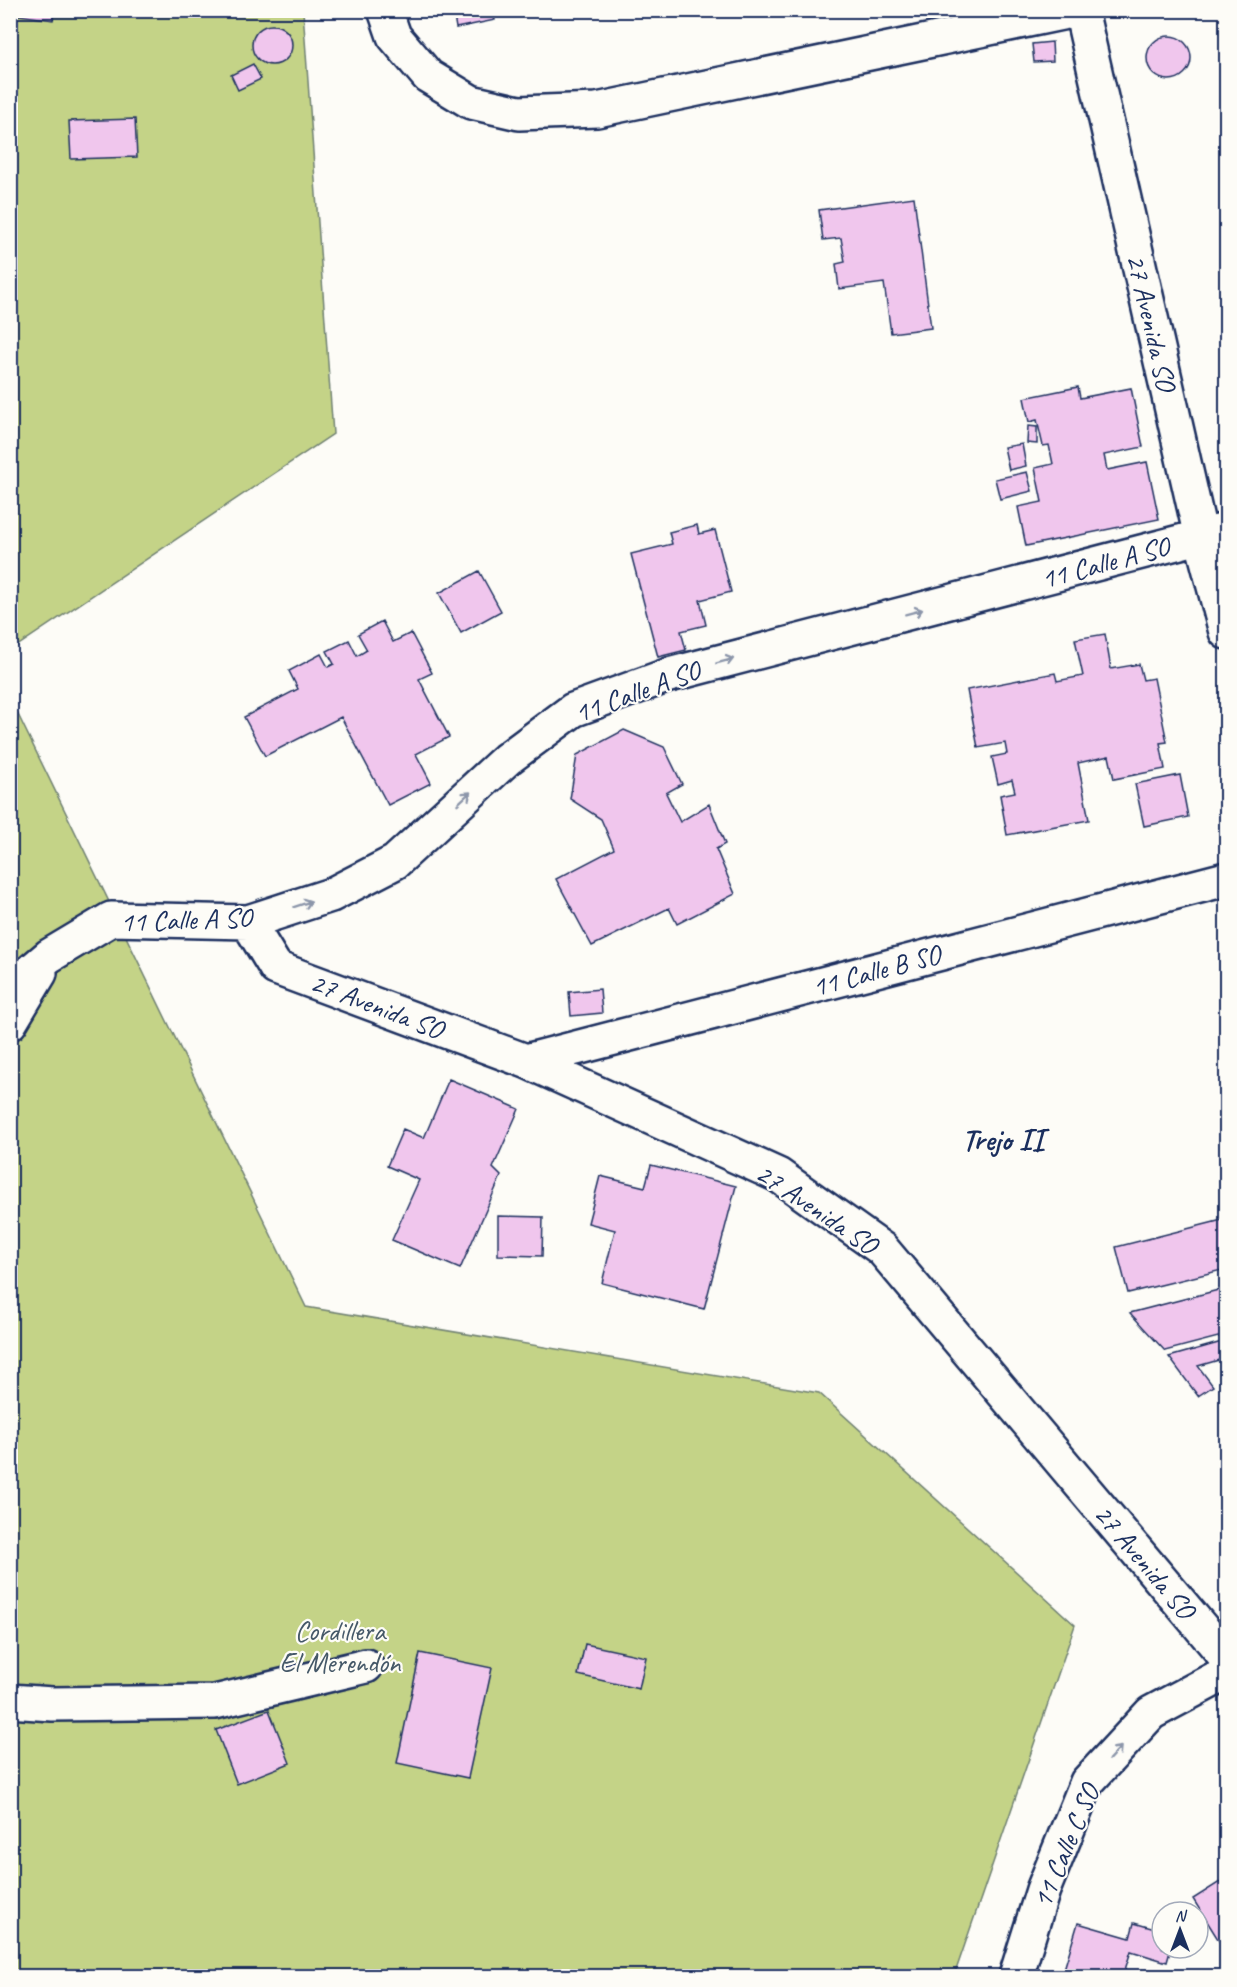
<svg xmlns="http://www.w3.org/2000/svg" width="1237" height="1987" font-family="Caveat,sans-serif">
<rect width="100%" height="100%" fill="#fdfcf7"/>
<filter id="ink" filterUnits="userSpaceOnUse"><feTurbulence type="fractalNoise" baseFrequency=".0167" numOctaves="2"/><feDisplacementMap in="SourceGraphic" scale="12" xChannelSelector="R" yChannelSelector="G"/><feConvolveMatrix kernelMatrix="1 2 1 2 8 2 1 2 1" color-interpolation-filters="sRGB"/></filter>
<g filter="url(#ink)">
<path fill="#c4d387" stroke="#708172" stroke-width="1.5" d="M11,11H303L333,434L11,650Z
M10,698L306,1307L819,1393L1075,1625L954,1976H11Z"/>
<path fill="#f0c6ed" stroke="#1b2f5e" stroke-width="1.5" d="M12,10H54L53,20L11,14Z
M453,10H493L495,20L456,28Z
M252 45a20 20 0 1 1 40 0a20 20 0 1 1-40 0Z
M1147 58a22 22 0 1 1 44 0a22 22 0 1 1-44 0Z
M1052,42L1053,61L1034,62L1032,44Z
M253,64L261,79L238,90L231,75Z
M135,119L137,157L71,159L69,121Z
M914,197L931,328L891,333L884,283L839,289L836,264L845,262L841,238L823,240L819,210Z
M1078,387L1080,398L1131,388L1143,447L1104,455L1107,470L1147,462L1159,519L1026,546L1018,507L1042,502L1035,468L1053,464L1049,445L1043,446L1037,420L1029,422L1024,398Z
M1028,426L1037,427V444L1027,443Z
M1022,444L1026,466L1009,470L1004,447Z
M1027,472L1032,491L1000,499L995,479Z
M697,525L699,534L715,530L731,592L700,600L706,625L681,631L686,650L658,657L631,554L672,544L669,532Z
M479,571L501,611L461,633L439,593Z
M382,621L393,642L411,633L432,673L419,679L449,737L416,754L431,783L388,805L341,717L265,756L244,717L298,689L289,671L321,654L328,667L334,664L327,651L349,640L357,656L367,650L358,634Z
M1105,634L1111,669L1139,664L1143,680L1154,678L1167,742L1160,743L1165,769L1114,779L1109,756L1078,763L1089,820L1007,835L1000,795L1015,792L1012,780L998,784L992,757L1007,754L1005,743L978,748L967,690L1055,673L1057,681L1083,676L1075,639Z
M624,730L664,747L682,784L666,793L680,822L709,804L725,844L716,849L735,894L677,924L669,908L592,946L556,879L614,849L601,819L570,799L577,755Z
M1180,775L1188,817L1144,826L1135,784Z
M600,989L602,1013L571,1016L569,992Z
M449,1079L519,1109L493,1168L501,1176L460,1269L392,1240L419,1180L387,1166L403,1129L424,1138Z
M651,1165L736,1186L704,1309L602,1283L615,1230L588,1223L600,1176L645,1187Z
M498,1216L543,1217L542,1256L498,1255Z
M1226,1219V1269L1128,1293L1116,1247Z
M1226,1288V1335L1165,1351L1130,1313Z
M1222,1342L1226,1358L1198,1366L1213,1386L1198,1396L1169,1357Z
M585,1644L646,1657L639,1689L578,1675Z
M420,1653L492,1668L468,1778L397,1763Z
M269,1710L290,1763L237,1784L216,1730Z
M1226,1878V1952L1193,1899Z
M1078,1923L1130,1938L1134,1923L1162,1931V1948H1171L1167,1962L1131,1951L1123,1976H1062Z"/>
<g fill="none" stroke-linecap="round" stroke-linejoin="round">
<defs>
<path id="minor" d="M385,10L394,36L428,76L471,102L519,113L597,110L1076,10
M1081,10L1201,537L1226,632
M248,922L276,968L526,1061L778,1175L882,1249L1226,1657
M10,989L49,956L111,919L248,922L331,895L395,862L507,759L573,710L669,675L1226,530
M10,1023L40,973
M526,1061L1226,879
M10,1701L52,1704L215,1702L366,1666
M1016,1976L1043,1890L1087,1782L1151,1713L1226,1673"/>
</defs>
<use href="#minor" stroke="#1b2f5e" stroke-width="38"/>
<use href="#minor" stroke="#fdfcf7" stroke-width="33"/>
</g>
<defs><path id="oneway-shaft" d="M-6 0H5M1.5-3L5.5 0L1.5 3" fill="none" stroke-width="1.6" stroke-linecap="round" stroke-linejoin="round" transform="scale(1.5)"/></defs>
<g stroke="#8c96aa">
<use href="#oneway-shaft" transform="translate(914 612) rotate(-15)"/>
<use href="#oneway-shaft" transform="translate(725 661) rotate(-15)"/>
<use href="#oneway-shaft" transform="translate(464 798) rotate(-43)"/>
<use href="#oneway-shaft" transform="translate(303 904) rotate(-18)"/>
<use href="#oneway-shaft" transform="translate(1115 1753) rotate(-47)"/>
</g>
</g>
<g text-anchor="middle" stroke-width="4.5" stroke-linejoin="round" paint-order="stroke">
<g font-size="28" fill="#1b2f5e" stroke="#fdfcf7">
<text transform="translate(1152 322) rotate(77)" y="10">27 Avenida SO</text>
<text transform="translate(1105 562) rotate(-15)" y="10">11 Calle A SO</text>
<text transform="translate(637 691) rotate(-20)" y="10">11 Calle A SO</text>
<text transform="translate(186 919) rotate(-2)" y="10">11 Calle A SO</text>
<text transform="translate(876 970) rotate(-15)" y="10">11 Calle B SO</text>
<text transform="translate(377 1005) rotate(21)" y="10">27 Avenida SO</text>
<text transform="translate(817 1208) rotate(34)" y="10">27 Avenida SO</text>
<text transform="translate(1145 1561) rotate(50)" y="10">27 Avenida SO</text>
<text transform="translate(1065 1846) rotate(-67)" y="10">11 Calle C SO</text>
</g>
<g font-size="28" fill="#455868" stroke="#fdfcf7">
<text x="340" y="1640">Cordillera<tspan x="340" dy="32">El Merendón</tspan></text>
</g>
<g font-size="30" font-weight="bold" fill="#1b2f5e" stroke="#fdfcf7">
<text x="1003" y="1150">Trejo II</text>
</g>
</g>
<rect width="1237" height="1987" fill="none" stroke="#fdfcf7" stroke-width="36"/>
<rect x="18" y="18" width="1201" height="1951" fill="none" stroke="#1b2f5e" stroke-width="2" filter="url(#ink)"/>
<g transform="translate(1180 1930)"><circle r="28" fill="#fdfcf7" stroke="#a3aaba" stroke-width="1.5"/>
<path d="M0-4.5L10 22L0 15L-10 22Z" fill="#1b2f5e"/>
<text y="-9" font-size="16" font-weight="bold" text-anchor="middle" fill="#1b2f5e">N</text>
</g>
</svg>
